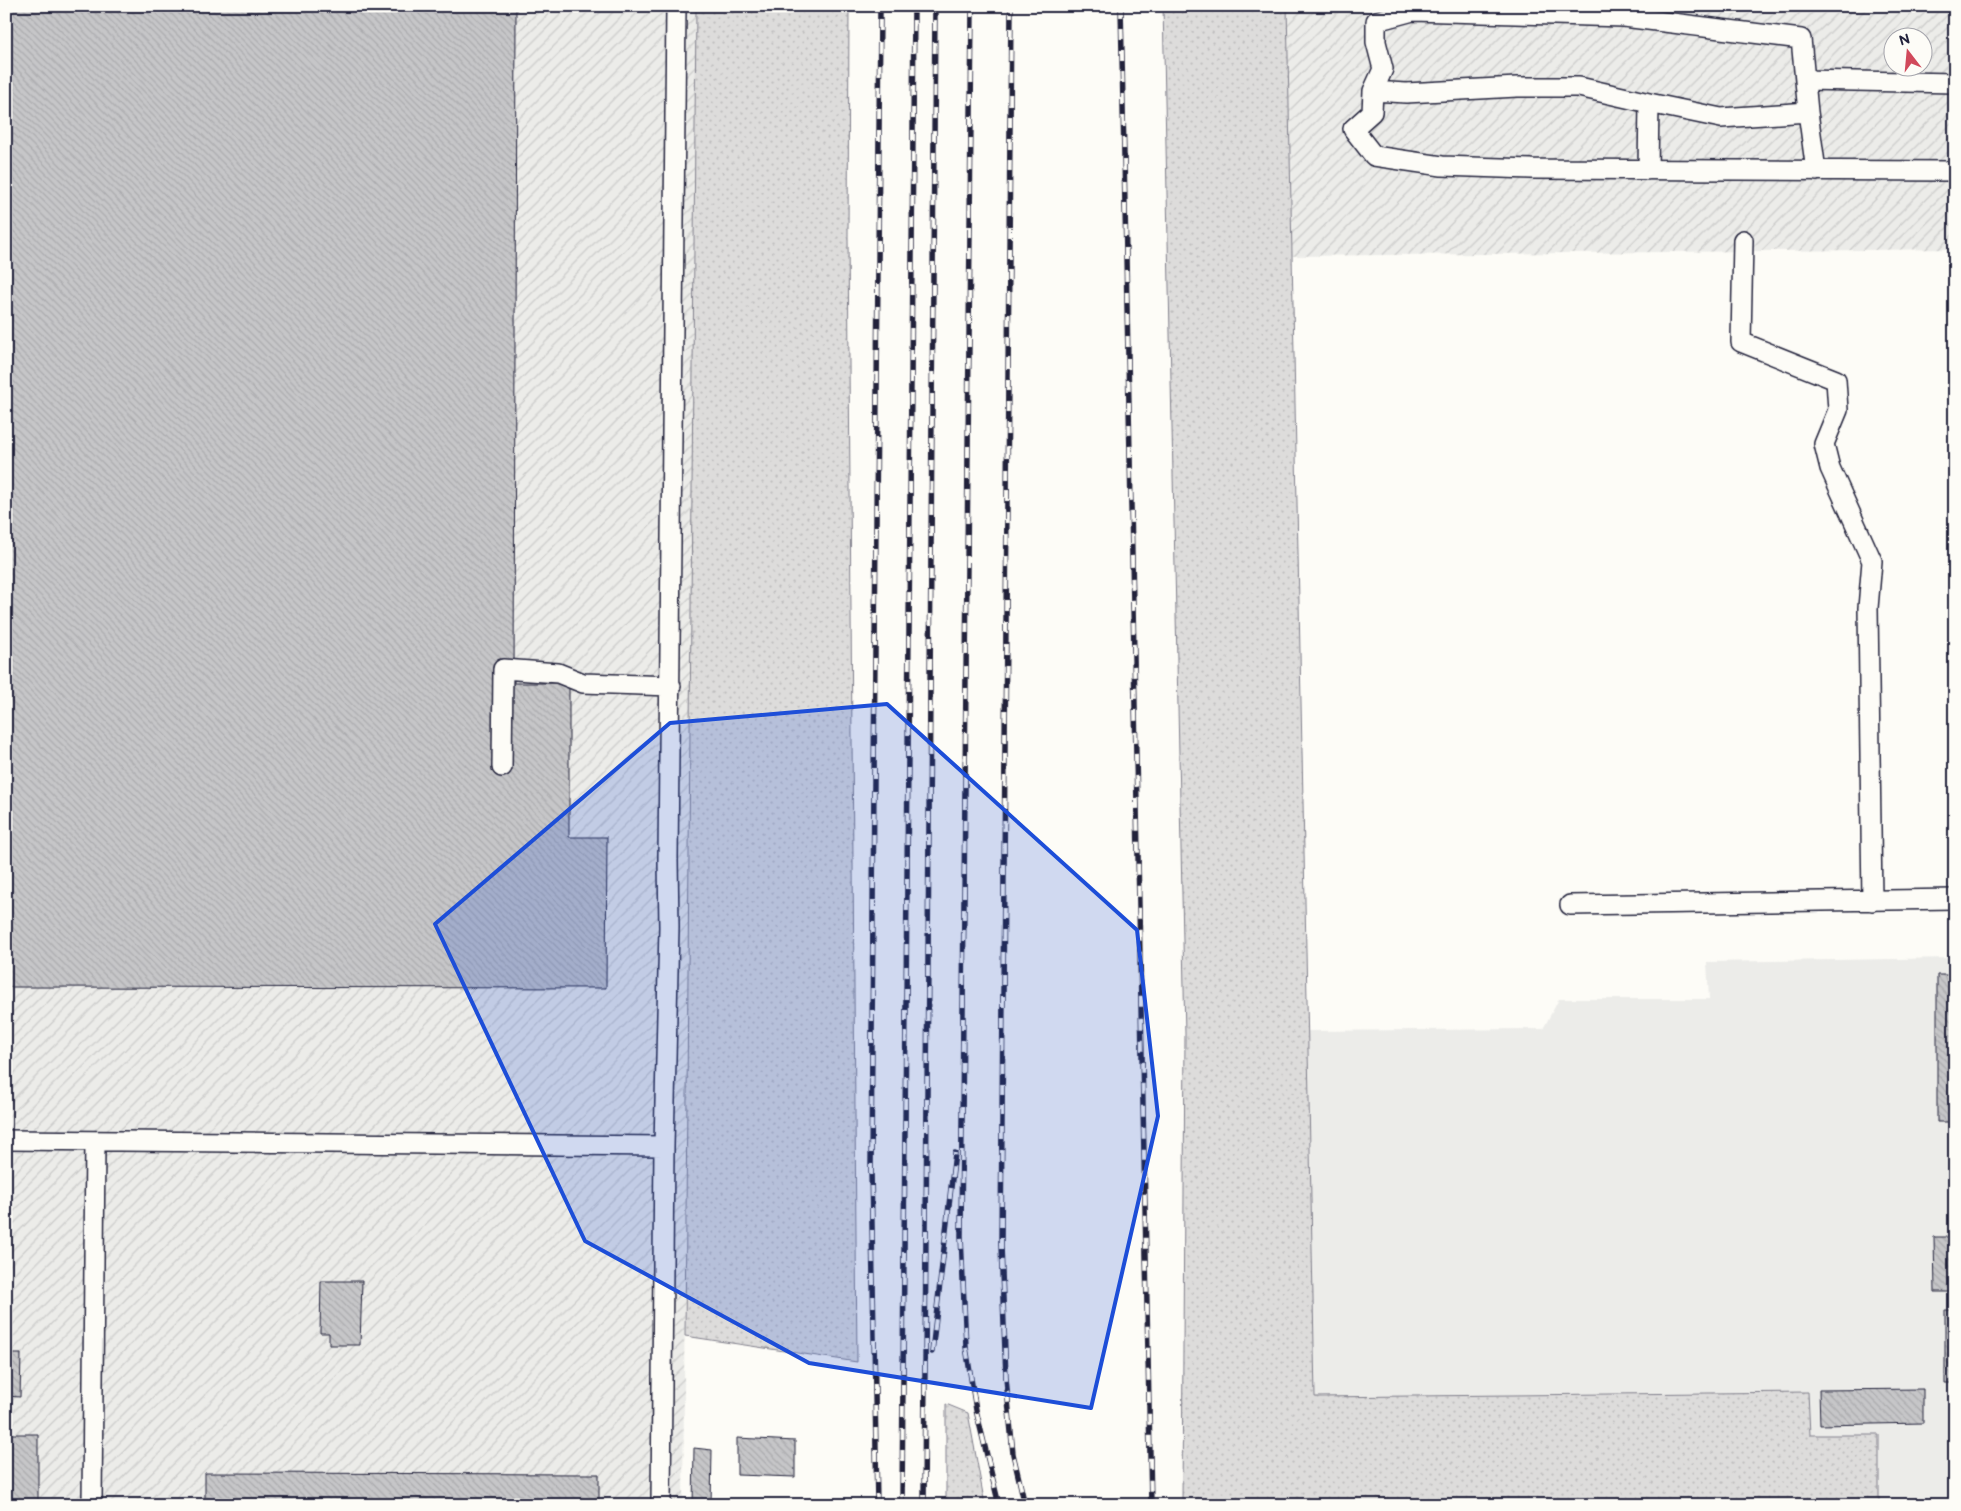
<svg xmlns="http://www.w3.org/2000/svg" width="1961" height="1511" font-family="'Balsamiq Sans',sans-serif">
<defs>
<pattern id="industrial-furrows" width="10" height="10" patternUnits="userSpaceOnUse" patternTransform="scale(1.25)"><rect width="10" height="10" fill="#ecece9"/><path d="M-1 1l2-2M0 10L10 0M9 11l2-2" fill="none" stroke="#cacac9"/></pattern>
<pattern id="green-dots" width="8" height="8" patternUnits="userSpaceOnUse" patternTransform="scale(1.25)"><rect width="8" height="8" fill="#dddcdb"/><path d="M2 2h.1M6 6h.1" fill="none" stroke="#bdbcbd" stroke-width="1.8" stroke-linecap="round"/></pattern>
<pattern id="building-back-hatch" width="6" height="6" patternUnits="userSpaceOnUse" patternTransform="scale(1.25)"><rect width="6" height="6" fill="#c6c6c8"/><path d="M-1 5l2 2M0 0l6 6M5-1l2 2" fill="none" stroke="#aaaaad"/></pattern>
</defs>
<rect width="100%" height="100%" fill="#fdfcf7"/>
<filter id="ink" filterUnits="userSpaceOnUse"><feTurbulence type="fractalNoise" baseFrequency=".02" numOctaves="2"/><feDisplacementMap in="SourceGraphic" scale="10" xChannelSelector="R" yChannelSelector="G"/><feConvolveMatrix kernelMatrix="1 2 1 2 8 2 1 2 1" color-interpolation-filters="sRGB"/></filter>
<g filter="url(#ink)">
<path fill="#ecece9" d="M1955,958V1505H1879V1435H1810L1807,1392L1315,1397L1308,1031L1543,1029L1559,999H1709L1707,962Z"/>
<path fill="url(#industrial-furrows)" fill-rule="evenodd" d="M6,6H696L683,1505H6Z
M1287,6H1955V249L1292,256ZM1894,38H1924V68H1894Z"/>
<path fill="url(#green-dots)" stroke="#807f8b" d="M696,6H849L848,236L857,1362L685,1336Z
M1163,6H1287L1315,1397L1808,1392L1810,1435H1879V1505H1182L1185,1034Z
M946,1404L968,1413L985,1505H946Z"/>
<path fill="url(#building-back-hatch)" stroke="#22223b" d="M6,6H516L514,683H569V837H607L606,988L6,987Z
M1937,975H1955V1122H1937Z
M1934,1237H1955V1292H1935Z
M321,1281H362L360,1345H329V1333H320Z
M1945,1310H1955V1383H1945Z
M6,1354H21L20,1397L6,1396Z
M1923,1389V1423L1820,1425L1819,1390Z
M6,1434H38V1505H6Z
M737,1438L795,1441V1477L737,1475Z
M694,1448L712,1450L711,1505H693Z
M205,1473L599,1474V1505H205Z"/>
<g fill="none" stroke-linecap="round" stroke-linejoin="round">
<defs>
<path id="service" d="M1805,80L1955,83
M1373,91L1383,69L1376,42V21L1413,11L1624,17L1801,39L1808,112L1721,118L1649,103
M1808,112L1816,171
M1648,170L1649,103L1579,87H1517L1406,93L1373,91L1372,112L1353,129L1374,156L1442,166L1531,169L1955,171
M1743,240L1741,342L1836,380L1838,410L1824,444L1830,468L1872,561L1868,608L1872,901
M502,767L503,669L558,673L583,683L671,686
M1570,905L1955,899
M6,1140L664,1146
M92,1505L95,1141
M661,1505L664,1146L669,927L668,860L676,6"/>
</defs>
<use href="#service" stroke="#22223b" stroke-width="22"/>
<use href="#service" stroke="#fdfcf7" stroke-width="19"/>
<defs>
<path id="rail" d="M972,6L961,1236L966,1347L976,1410L999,1505
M1011,6L1001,1245L1006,1378L1013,1454L1025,1505
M1121,6L1151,1505
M932,1352L955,1153
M877,1505L871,1169L880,6
M902,1505L914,6
M924,1505L935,6"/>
</defs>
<use href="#rail" stroke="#22223b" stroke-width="5.5"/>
<use href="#rail" stroke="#fdfcf7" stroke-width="4" stroke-dasharray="11" stroke-linecap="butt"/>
</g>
</g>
<path fill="#1d4ed8" fill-opacity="0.2" stroke="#1d4ed8" stroke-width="4" stroke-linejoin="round" d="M887,704L1137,930L1158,1116L1091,1408L809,1363L585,1241L435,924L670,723Z"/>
<rect width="1961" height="1511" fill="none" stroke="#fdfcf7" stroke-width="25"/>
<rect x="12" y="12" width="1936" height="1486" fill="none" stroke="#22223b" stroke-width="2" filter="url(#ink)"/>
<g transform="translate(1908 52) rotate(344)"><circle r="24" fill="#fdfcf7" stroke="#a5a5ac"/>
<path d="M0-4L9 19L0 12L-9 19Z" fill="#d1495b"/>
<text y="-8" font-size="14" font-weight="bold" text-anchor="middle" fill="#22223b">N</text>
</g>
</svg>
